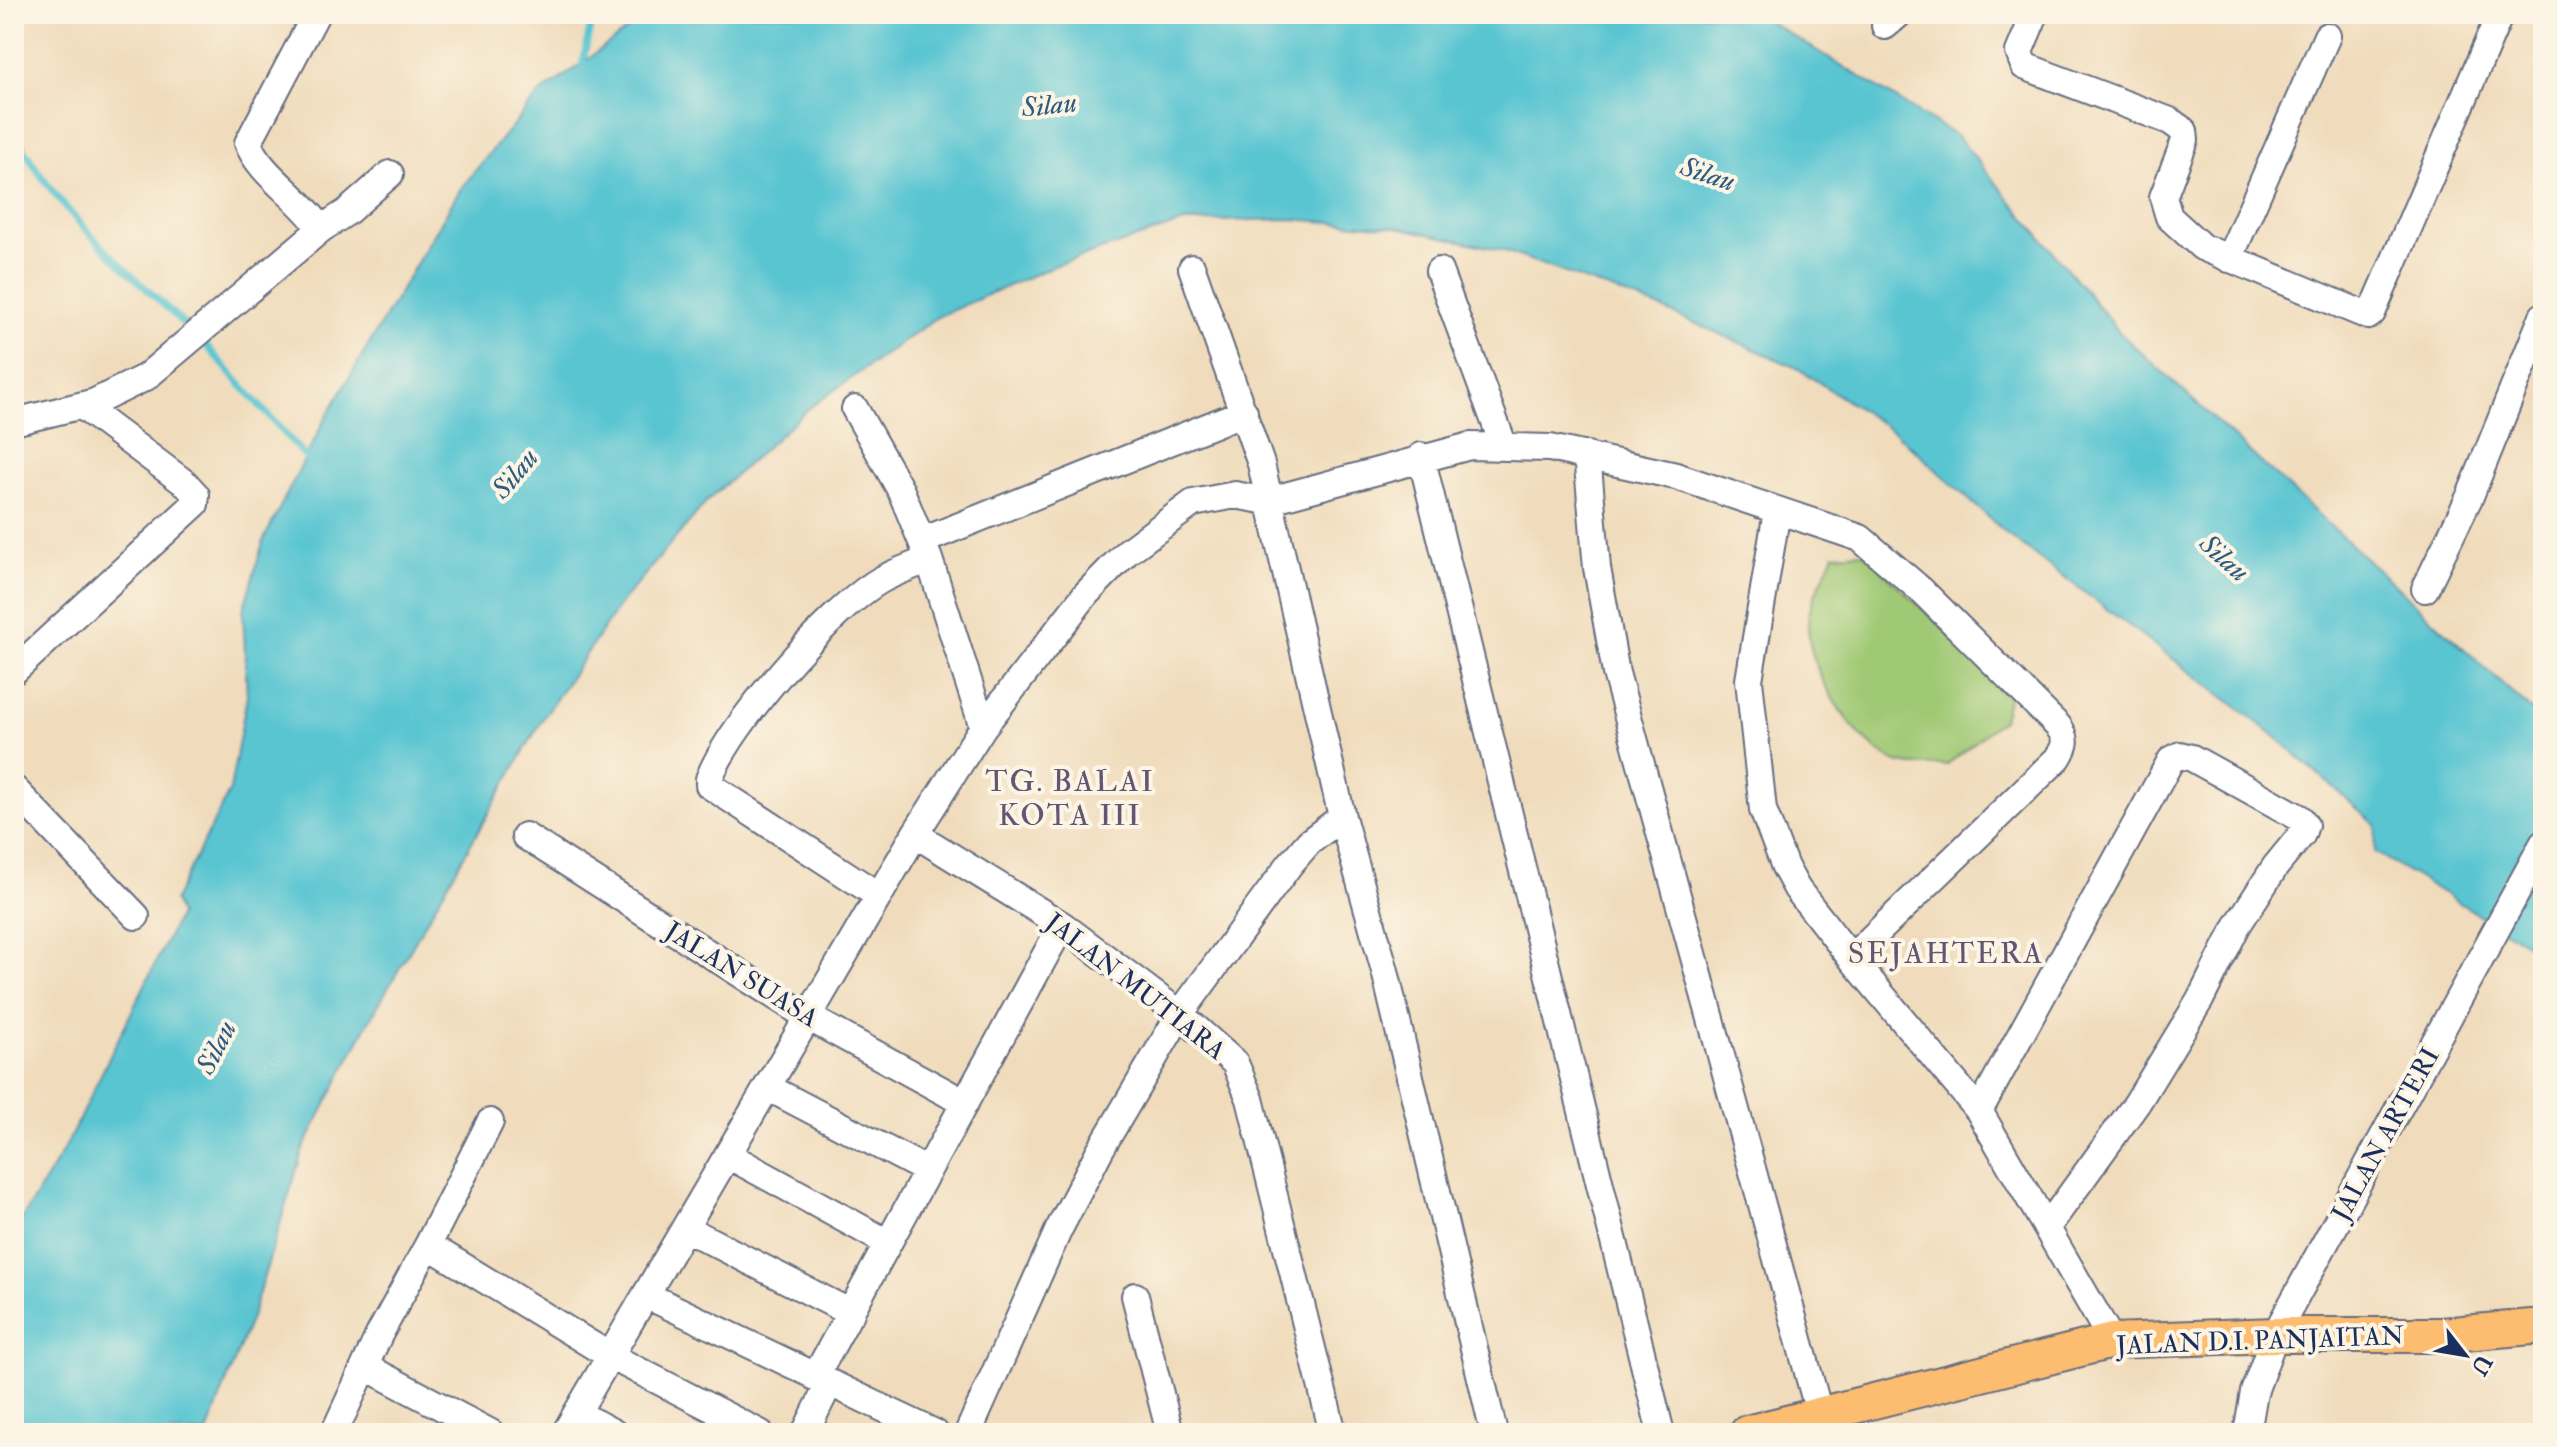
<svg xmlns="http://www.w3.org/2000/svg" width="2557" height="1447" font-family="'IM FELL Double Pica',serif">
<rect width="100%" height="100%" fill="#fcf5e5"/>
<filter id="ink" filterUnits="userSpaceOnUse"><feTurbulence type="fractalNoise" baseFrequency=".0125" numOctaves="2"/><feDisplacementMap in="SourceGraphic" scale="16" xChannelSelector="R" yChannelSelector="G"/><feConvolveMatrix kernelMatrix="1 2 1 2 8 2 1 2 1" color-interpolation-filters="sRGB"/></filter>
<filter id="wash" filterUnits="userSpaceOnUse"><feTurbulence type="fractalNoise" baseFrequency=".006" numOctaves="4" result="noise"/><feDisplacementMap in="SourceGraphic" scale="32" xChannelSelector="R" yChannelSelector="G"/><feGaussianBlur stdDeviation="1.8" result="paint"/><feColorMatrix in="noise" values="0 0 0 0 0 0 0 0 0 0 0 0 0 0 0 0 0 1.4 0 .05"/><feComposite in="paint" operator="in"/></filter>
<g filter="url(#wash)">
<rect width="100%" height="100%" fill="#f0dcbc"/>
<path fill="#a0c975" stroke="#5e7c6a" stroke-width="2" d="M1863,552L2010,693L2003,719L1947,765C1932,764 1906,768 1892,760C1850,737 1808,672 1808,623C1808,602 1826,574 1834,554Z"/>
<path fill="#59c5d1" stroke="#3a7a98" stroke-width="2" d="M649,14H1757L1958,137L2121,334L2543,721V947L2526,943L2375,852L2376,825L2270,732L2007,534L1897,434L1797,368L1658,307L1502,250L1397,227L1289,219L1184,222L1054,266L939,316L808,409L706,502L620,604L542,720L369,1021L303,1149L253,1312L207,1433H14V1232L67,1144L179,915L174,900L230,790L247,696L243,611L264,539L325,419L461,188L537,96Z"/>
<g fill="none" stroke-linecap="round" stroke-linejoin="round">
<path stroke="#59c5d1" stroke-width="7" d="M581,71L593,14
M14,130C54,212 127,268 191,331
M200,339L312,464"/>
</g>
</g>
<g filter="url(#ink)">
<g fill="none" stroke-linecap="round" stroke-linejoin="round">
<defs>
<path id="minor" d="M2035,14L2019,52L2024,66L2170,121L2184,131L2185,140L2163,197L2169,217L2202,247L2368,316L2372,313L2500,14
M1885,26L1899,14
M321,229L347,212L390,174
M2229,259L2327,36
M1192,268L1261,464L1342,817L1385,971L1494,1433
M1439,271L1503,444
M855,409L901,491L929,559L983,727
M14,422L95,402L146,377L321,229C302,199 259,174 248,143L316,14
M1587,455L1597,568L1616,673L1820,1416
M1421,456L1661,1433
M1777,511L1749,680L1763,810L1785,867L1797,889L1851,958L1979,1111L2112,1341
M922,541L1244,412
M2425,589L2470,496L2543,316
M14,671L195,504L196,495L186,484L82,406
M14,789L136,916
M915,834L1062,925L1180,1014L1235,1063L1250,1099L1333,1433
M525,836L808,1017L965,1103
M879,896L709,785V779C729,725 829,611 879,581C894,572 913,566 929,559
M767,1087L928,1171
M1979,1111L2171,760L2180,755L2192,758L2300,818L2305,825L2302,834L2275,867L2237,926L2200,1000L2137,1103L2048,1226
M728,1155L888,1243
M685,1228L851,1313
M428,1245L490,1122
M646,1295L935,1433
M1135,1296L1170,1433
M366,1367L491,1433
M815,1377L1062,925
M577,1413L614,1433
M334,1433L379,1335L428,1245L610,1356L760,1433
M565,1433L915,834L983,727L1086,594L1127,552L1193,503L1235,495L1267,501L1470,446L1550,448L1676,476L1860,538L1921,590L2058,726C2068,739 2066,745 2058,758L1851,958
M805,1433L829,1384
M968,1433L1059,1229L1100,1150L1180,1014L1290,864L1309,842L1342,817
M2247,1433L2254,1392L2275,1335L2543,844"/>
<path id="major" d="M1747,1433L2112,1341L2275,1335H2441L2543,1326"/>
</defs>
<use href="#minor" stroke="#666c7f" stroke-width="30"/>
<use href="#major" stroke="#666c7f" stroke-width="38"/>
<use href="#minor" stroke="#fff" stroke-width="26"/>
<use href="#major" stroke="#fcbd6f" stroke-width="34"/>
<path stroke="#1b2f5e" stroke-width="6" d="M2527,1433L2543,1429"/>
</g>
</g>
<g text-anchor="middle" stroke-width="8" stroke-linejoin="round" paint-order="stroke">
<g font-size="26" fill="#1b2f5e" stroke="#fcf5e5">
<text transform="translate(742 974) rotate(32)" y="9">JALAN SUASA</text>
<text transform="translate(1136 986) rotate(38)" y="9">JALAN MUTIARA</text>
<text transform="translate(2385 1134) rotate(-61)" y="9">JALAN ARTERI</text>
<text transform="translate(2260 1340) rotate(-2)" y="9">JALAN D.I. PANJAITAN</text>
</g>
<g font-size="28" font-style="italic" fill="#2e5c80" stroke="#fcf5e5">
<text transform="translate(1049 104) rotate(-6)" y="10">Silau</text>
<text transform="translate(1708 173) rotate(18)" y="10">Silau</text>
<text transform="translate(514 473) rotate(-50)" y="10">Silau</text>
<text transform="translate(2225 557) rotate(42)" y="10">Silau</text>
<text transform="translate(215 1047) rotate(-63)" y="10">Silau</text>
</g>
<g font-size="30" letter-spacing="2" fill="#625673" stroke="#fcf5e5">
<text x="1070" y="791">TG. BALAI<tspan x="1070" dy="34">KOTA III</tspan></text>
<text x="1946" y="963">SEJAHTERA</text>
</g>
</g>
<rect width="2557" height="1447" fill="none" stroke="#fcf5e5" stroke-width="48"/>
<g transform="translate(2465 1355) rotate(121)" stroke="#fcf5e5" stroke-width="6" paint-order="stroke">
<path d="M0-6L14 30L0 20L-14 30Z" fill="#1b2f5e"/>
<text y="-12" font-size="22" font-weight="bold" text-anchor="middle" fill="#1b2f5e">U</text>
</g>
</svg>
